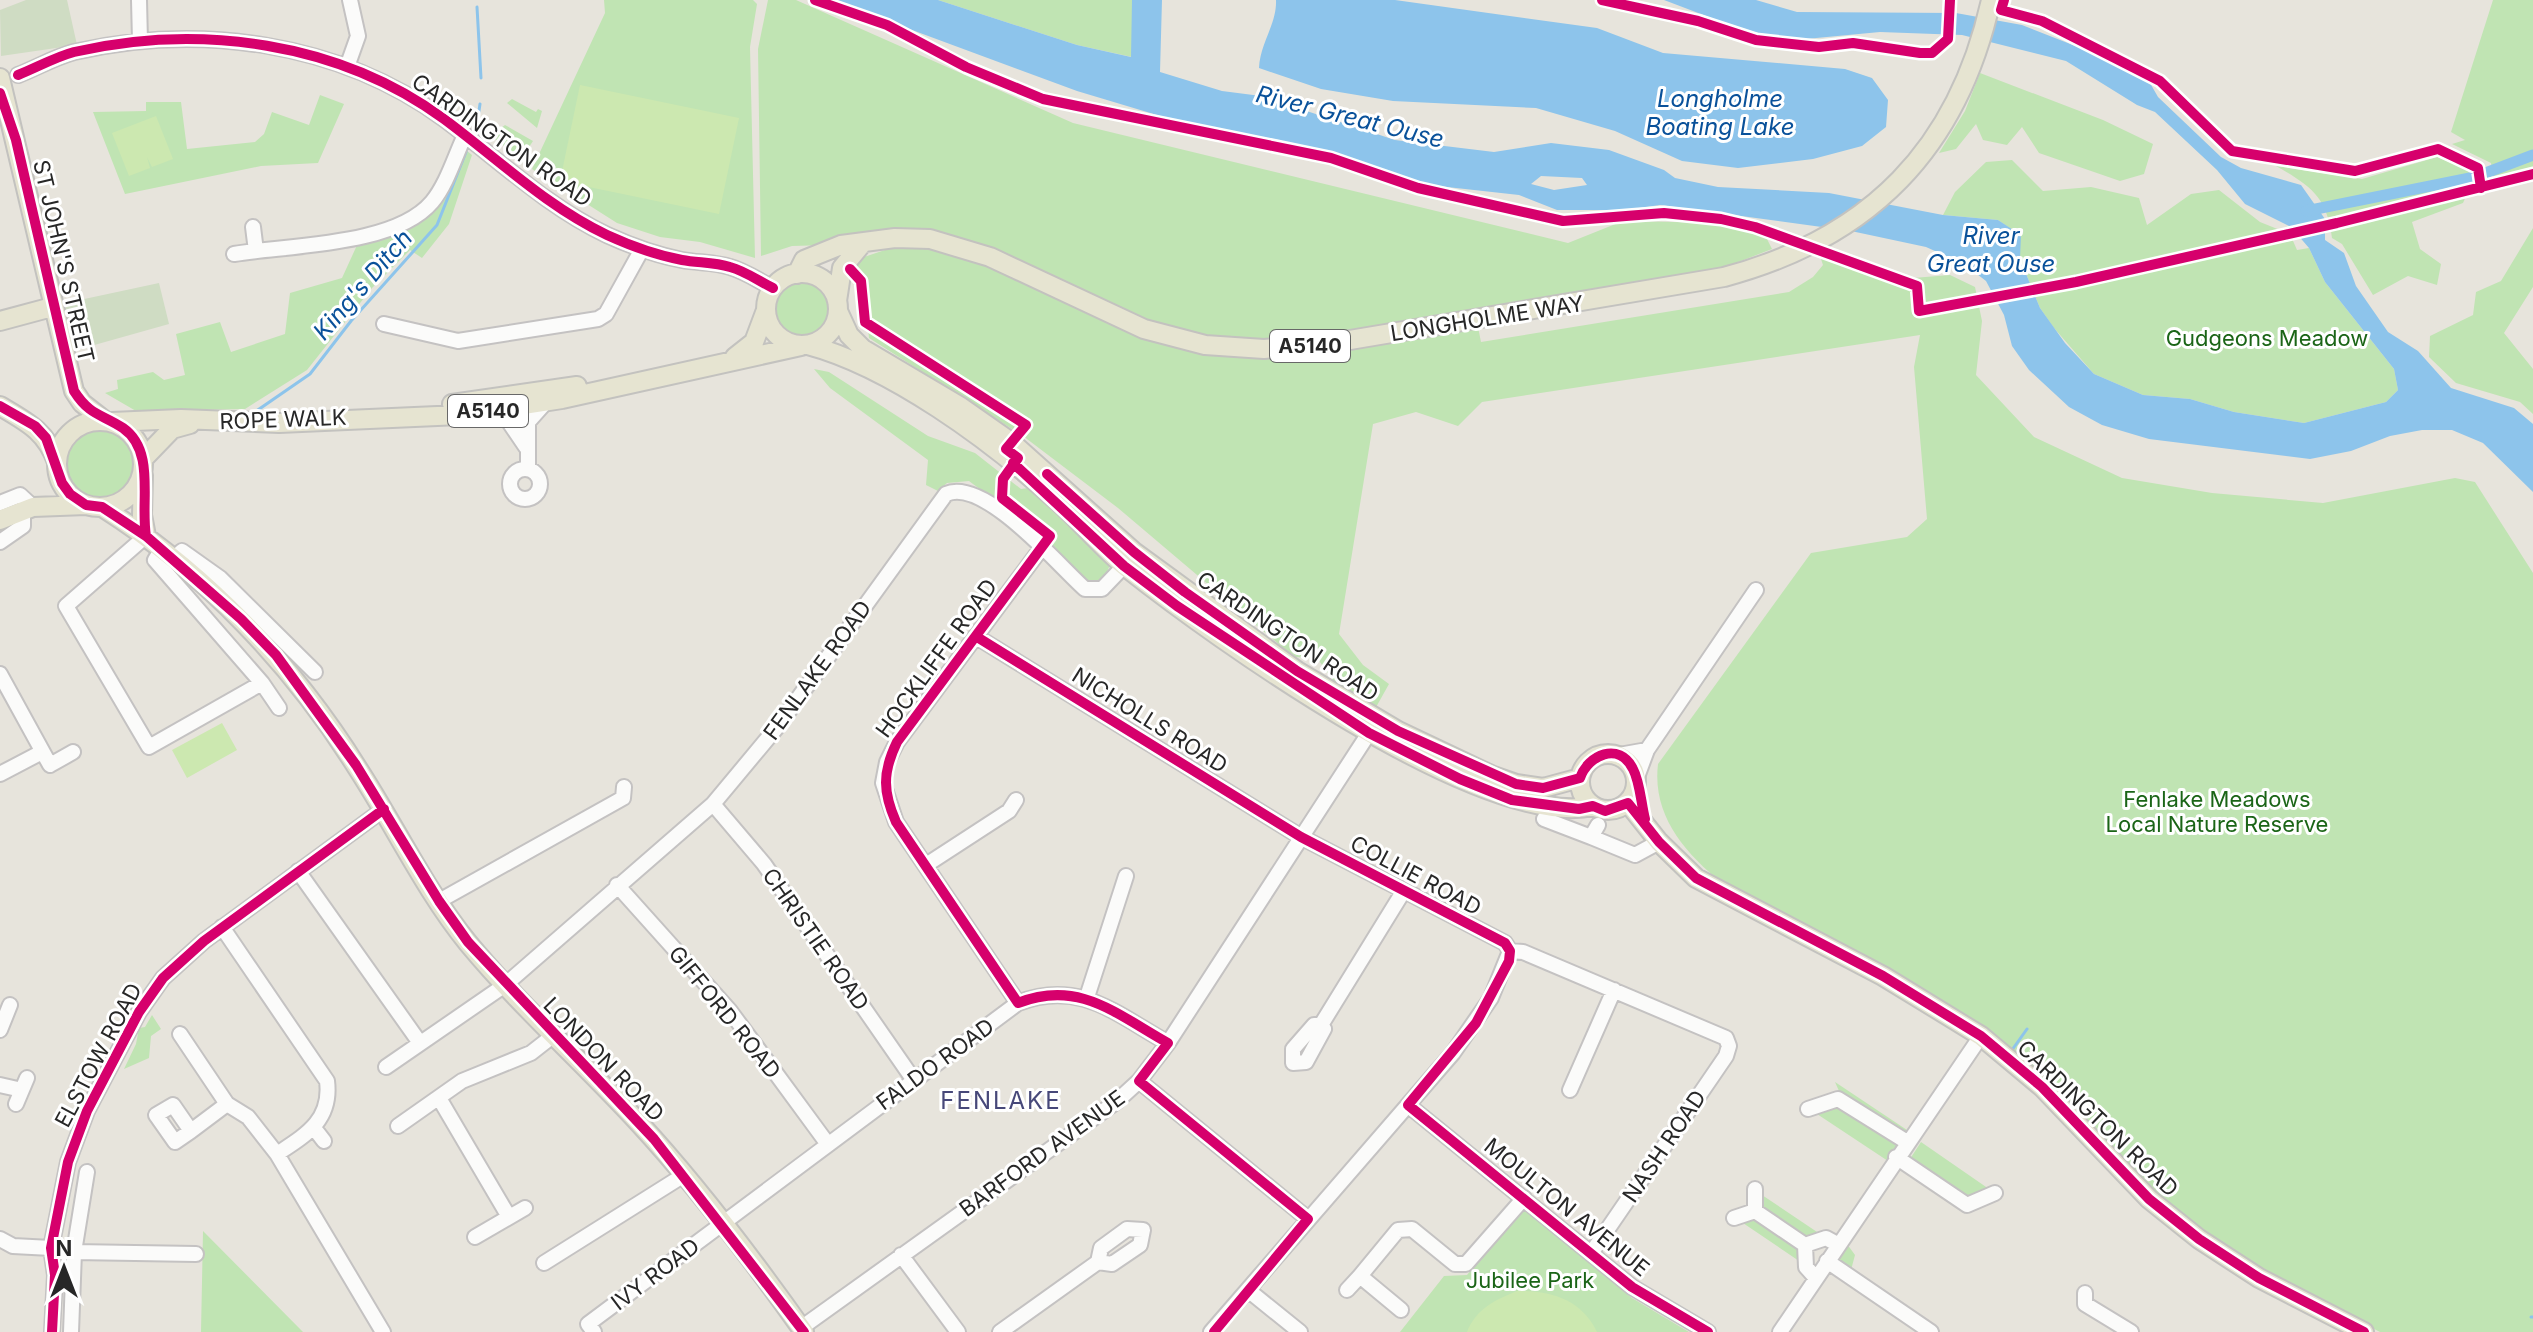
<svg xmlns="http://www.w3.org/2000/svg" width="2533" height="1332" font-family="Inter,sans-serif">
<rect width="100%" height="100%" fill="#e7e4dc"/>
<path fill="#c0e4b3" d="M604,0H753L757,4L750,47L755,258L700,242L660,237L617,223L532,169L605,13Z
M768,0H796L1073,123L1568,243L1623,221L1724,223L1764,233L1772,249L1728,266L1668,280L1319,339L1229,342L1137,322L936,234L885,230L828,245L792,246L761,256L758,49Z
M938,0H1132V57L1077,45Z
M2493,0H2533V167L2493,178L2491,163L2452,144L2465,140L2451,132Z
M1980,73L2103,120L2153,144L2144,174L2120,181L2039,153L2022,127L2007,145L1983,140L1976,124L1956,149L1939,153L1965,111Z
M320,95L344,104L318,163L261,166L125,194L93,112L146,111V102H181L187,149L255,142L264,134L272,112L309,125Z
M512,99L536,112L538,109L542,111L537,128L507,103Z
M505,125L533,141L521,159L495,139L496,132Z
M461,146L472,155L449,224L422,258L410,250L372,288L307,370L245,409L136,411L105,393L118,389L117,380L153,372L164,380L185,375L176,334L220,322L231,352L285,334L290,293L342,278L358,243L414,222Z
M2437,157L2468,170L2472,183L2463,203L2412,222L2420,249L2441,264L2437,285L2408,276L2373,295L2342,244L2332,238C2327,197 2311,186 2276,166L2362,179Z
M2012,160L2043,191L2091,187L2139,198L2147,225L2191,194L2219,190L2260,222L2290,234L2297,250L2309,248L2325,282L2394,369L2398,390L2386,402L2304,423L2234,412L2190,399L2143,395L2094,374L2054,328L2040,308L2020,259V235L1998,220L1943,215L1955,192L1986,162Z
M2533,228V287L2504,333L2533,369V414L2520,402L2456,383L2429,357L2430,336L2473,315L2476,292L2501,281Z
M894,247H936L984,265L1127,332L1179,347L1478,327L1481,342L1789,292L1813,277L1823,265L1819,253L1888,280L1950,275L1975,287L1982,321L1976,375L2034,437L2122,478L2212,493L2323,503L2455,478L2475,482L2533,573V1332H2380L2232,1255L2152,1191L2081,1116L1876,961L1722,883C1684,852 1652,815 1658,764L1811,553L1907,537L1927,519L1914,367L1920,335L1482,402L1458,426L1416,412L1373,424L1339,634L1363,665L1389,684L1375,709L1335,683L1317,658L1294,657L1118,508L1023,436L869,338L863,279L852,267L858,259Z
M774 310a28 28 0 1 1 56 0a28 28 0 1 1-56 0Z
M814,369L829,372L928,436L975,453L1021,489L1028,488L1110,565L1102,583C1079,585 1066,561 1051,544V538L1011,506L993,499L969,481L947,483L938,491L926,485L928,460L830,388Z
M65 464a35 35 0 1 1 70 0a35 35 0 1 1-70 0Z
M152,1015L161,1029L151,1036L149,1058L124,1069L136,1044L139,1028L145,1027Z
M1835,1082L1910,1132L1905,1134L1839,1091Z
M1842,1105L1896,1141L1898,1146L1888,1161L1814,1112Z
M1921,1142L1989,1189L1969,1199L1910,1159Z
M1759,1193L1823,1236L1808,1238L1762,1206Z
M1524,1207L1632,1298L1689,1332H1400L1444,1276L1467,1275Z
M1753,1217L1801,1247L1802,1263L1740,1221Z
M203,1231L303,1332H201Z
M1847,1244L1855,1255L1851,1270L1840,1260V1254Z"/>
<path fill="#cfdcc3" d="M26,0H67L77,45L1,56L0,10Z
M159,283L169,324L73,351L61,304Z"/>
<path fill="#cce8b0" d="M580,85L739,118L719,214L560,181Z
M156,116L173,159L152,167L147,157L150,168L129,176L112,133Z
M222,723L237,750L187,778L172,750Z
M1517,1291C1551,1291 1581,1299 1597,1332H1467C1476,1309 1495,1300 1517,1291Z"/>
<path fill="#8dc4eb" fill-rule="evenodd" d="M831,0H938L1077,45L1131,57L1132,0H1162L1160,72L1222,91L1261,96L1395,140L1494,152L1551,143L1609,150L1664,170L1675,178L1718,187L1829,193L1943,215L1998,220L2021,235L2020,259L2040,308L2065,343L2094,374L2143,395L2190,399L2234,412L2304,423L2386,402L2398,390L2394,369L2325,282L2309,248L2291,227L2245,204L2217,170L2155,112L2137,105L2066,61L1962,35L1880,32L1795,40L1743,30L1664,0H1756L1797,12L1956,13L2022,25L2106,58L2150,83L2158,97L2221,157L2241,168L2301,185L2325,219V240L2344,253L2356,286L2388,332L2418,351L2451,388L2514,408L2533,424V492L2483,443L2452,430H2422L2390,436L2351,451L2310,459L2149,439L2102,425L2069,407L2029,370L2012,346L2004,315L1986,281L1964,264L1926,247L1851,231L1660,205L1625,210H1557L1519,195L1438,186L1373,171L1279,140L1197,127L1077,91ZM1541,176L1582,178L1587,185L1554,190L1531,184Z
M1276,0H1395L1597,28L1663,53L1845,69L1872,78L1888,100L1886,127L1862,146L1813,159L1738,168L1682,161L1615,131L1536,108L1393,101L1321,89L1259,68C1260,43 1277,24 1276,0Z"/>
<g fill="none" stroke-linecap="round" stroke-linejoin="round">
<path stroke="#8dc4eb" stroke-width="3" d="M477,7L481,78
M477,124L480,104
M252,414L310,374L351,321L437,225L466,152
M2012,1050L2027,1029
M2531,1317H2533"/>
<path stroke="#8dc4eb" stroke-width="11" d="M2306,211L2475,177L2533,155"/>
<defs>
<path id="minor" d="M139,0L140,41
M347,67L358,36L350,0
M18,75C36,68 55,57 74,52C200,23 339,42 444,119C498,159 546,206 607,235C631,246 656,255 682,260C698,263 714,262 730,267C745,271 759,281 773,288
M253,227L256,251
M234,254C289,245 395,246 432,202C447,184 455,156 465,135
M384,324L458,341L598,319L606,314L642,249
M486,414L507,419L526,447
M510 484a15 15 0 1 1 30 0a15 15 0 1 1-30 0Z
M528,469V422L545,403
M0,503L20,495L33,507
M146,536L66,606L149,747L262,683
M0,542L23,526V510
M161,550L155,560L262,683L279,708
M173,559L182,551L220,578L315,672
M977,637L1301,837L1505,943L1510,951L1523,952L1726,1038L1729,1046L1726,1056L1592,1252
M0,674L50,765L73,752
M1647,750L1756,590
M1619,755L1647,750L1637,777
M0,774L42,752
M713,804L764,864L913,1079
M1544,819L1591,837
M1598,825L1591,837L1635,855L1659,842
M926,865L1009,811L1016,800
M298,871L420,1043
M617,885L730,1011L827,1143
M439,901L623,798L624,787
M222,927L327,1081C332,1120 306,1135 277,1154
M1087,997L1126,876
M1018,1003L896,822L883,783L887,762L897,742L1043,546
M1314,1025H1321L1324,1029L1306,1062L1293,1063V1049Z
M1321,1025L1403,892
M0,1030L10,1005
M180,1034L227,1104L248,1117L277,1154L383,1332
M386,1067L505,985L713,804L778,726L946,494C984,477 1057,564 1085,589H1102L1124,566
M1139,1081L1308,1219
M0,1085L22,1090
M1570,1090L1614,990
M439,1098L509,1217
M16,1104L27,1078
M173,1105L191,1131L175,1142L156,1115Z
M1408,1105L1632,1287L1708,1332
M1808,1109L1838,1099L1907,1142
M398,1126L462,1081L531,1053L554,1035
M314,1128L324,1141
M191,1131L227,1104
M1896,1157L1967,1205L1995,1193
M1755,1189V1211
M1734,1218L1755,1211L1805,1245
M1127,1229L1143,1230L1140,1245L1112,1264L1098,1262L1101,1248Z
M475,1237L525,1208
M0,1239L13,1246L51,1248
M74,1252L196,1254
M901,1255L958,1332
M1827,1261L1931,1332
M544,1263L684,1175
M1815,1277L1806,1267L1805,1245L1826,1238L1837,1244
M1248,1290L1300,1332
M1347,1290L1360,1276
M2085,1293V1304L2131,1332
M1401,1310L1360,1276L1398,1230L1412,1229L1455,1264H1466L1524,1198
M801,1328L1116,1102L1139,1081L1168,1043L1369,733
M52,1332L55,1275L51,1248L68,1162L87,1111L139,1012L163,978L204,941L384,809
M71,1332L74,1252L87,1172
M594,1332L588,1324L1018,1003C1079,979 1116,1014 1168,1043
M1000,1332L1098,1262
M1211,1332L1453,1053L1491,998L1510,951
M1780,1332L1981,1036"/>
<path id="major" d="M0,78L74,391L82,403L105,421
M766 309a36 36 0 1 1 72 0a36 36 0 1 1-72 0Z
M797,274L804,260L841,245L895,238L930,239L990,257L1144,329L1205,345L1264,349L1332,343L1724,277C1870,238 1958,149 1991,0
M837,301L842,268L861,245
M838,311L849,335L863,349L961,407L1011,442L1134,552L1297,671L1398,731L1493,776L1516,784L1543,788L1580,778
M0,321L52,307
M808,345C891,367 990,440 1053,497C1079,519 1101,547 1127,568C1214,637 1484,831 1593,806
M735,357L754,342L766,310
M452,404L577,386
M0,406C27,422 46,431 57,462
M57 464a43 43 0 1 1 86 0a43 43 0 1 1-86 0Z
M112,422L181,419L279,423L460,415L562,399L801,346
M144,458L172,429L190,424
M143,475L142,515L146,536
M102,507C206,573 293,665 358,769C395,826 425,890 468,943C521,1007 583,1062 639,1123C699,1188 753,1260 804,1332
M0,520L33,507L86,505
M1580 782a28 28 0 1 1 56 0a28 28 0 1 1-56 0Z
M1628,803L1659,842L1696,878L1883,976L1981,1036L2042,1087L2149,1199L2199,1239L2259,1278L2364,1332"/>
</defs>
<use href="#minor" stroke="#c4c2c2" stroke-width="18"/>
<use href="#major" stroke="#c3c2bf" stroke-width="22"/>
<use href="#minor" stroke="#fbfbfa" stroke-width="14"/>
<use href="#major" stroke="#e6e4d1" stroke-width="18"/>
<defs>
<path id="cycleway" d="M815,0L887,25L966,67L1043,99L1331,158L1418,188L1563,221L1664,213L1721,219L1755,227L1917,286L1919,311L2076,282L2337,223L2533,174
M1602,0L1698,21L1756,40L1819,47L1853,43L1920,53H1932L1948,39L1950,0
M2004,0L2001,10L2042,21L2160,81L2232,151L2355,171L2438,149L2478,168L2481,188
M18,75C36,68 55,57 74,52C200,23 339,42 444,119C498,159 546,206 607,235C631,246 656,255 682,260C698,263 714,262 730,267C745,271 759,281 773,288
M0,93L16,140L74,391C90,416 102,414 123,428C156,451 140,502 146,536
M850,269L861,281L865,322L1026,425L1006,449L1018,458L1003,479L1002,498L1050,536L897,742C882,773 883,792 896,822L1018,1003C1079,979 1116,1014 1168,1043L1139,1081L1308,1219L1214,1332
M0,406L35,426L46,438L62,483L70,494L86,505L102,507L146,536L241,619L276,655L356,765L439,901L468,942L654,1139L804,1332
M1013,463L1124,566L1177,606L1369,733L1460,779L1512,800L1579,809L1593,806L1605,811L1628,803L1659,842L1696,878L1883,976L1981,1036L2042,1087L2149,1199L2199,1239L2259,1278L2364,1332
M1047,474L1134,552L1185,592L1297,671L1398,731L1516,784L1543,788L1580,778C1588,755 1619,741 1633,769C1640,782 1641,803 1645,819
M977,637L1301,837L1505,943L1510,951L1509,961L1476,1023L1408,1105L1632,1287L1708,1332
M52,1332L55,1275L51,1248L68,1162L87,1111L139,1012L163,978L204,941L384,809"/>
</defs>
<use href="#cycleway" stroke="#fff" stroke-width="15"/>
<use href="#cycleway" stroke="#d6006c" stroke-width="10"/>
</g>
<g text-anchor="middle" stroke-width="6" stroke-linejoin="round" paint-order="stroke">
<g fill="#fff" stroke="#686868" stroke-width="2">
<rect x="1270" y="330" width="80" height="32" rx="6"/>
<rect x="448" y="395" width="80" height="32" rx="6"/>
</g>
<g font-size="20" font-weight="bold" fill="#272727">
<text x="1310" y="353">A5140</text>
<text x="488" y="418">A5140</text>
</g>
<g font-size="22" fill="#272727" stroke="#fff">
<text transform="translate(502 140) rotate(35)" y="8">CARDINGTON ROAD</text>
<text transform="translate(64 261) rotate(77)" y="8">ST JOHN'S STREET</text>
<text transform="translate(1487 318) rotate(-9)" y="8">LONGHOLME WAY</text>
<text transform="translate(283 419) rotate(-2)" y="8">ROPE WALK</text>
<text transform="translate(1288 636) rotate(34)" y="8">CARDINGTON ROAD</text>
<text transform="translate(936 658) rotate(-54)" y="8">HOCKLIFFE ROAD</text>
<text transform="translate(817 670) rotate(-54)" y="8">FENLAKE ROAD</text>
<text transform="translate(1150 720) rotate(32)" y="8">NICHOLLS ROAD</text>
<text transform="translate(1416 875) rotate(28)" y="8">COLLIE ROAD</text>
<text transform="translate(816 939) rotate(55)" y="8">CHRISTIE ROAD</text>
<text transform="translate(725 1012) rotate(51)" y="8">GIFFORD ROAD</text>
<text transform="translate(98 1055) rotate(-62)" y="8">ELSTOW ROAD</text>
<text transform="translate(604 1059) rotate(46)" y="8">LONDON ROAD</text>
<text transform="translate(935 1064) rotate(-36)" y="8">FALDO ROAD</text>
<text transform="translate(2098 1118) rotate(44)" y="8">CARDINGTON ROAD</text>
<text transform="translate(1664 1146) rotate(-56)" y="8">NASH ROAD</text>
<text transform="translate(1042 1153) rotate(-36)" y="8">BARFORD AVENUE</text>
<text transform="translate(1567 1207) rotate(39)" y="8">MOULTON AVENUE</text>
<text transform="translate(655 1274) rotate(-37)" y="8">IVY ROAD</text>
</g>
<g font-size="22" fill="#1b6517" stroke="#fff">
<text x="2267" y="346">Gudgeons Meadow</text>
<text x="2217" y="807">Fenlake Meadows<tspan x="2217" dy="25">Local Nature Reserve</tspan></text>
<text x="1530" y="1288">Jubilee Park</text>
</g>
<g font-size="24" font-style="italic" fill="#09519a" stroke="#fff">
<text x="1720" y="107">Longholme<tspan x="1720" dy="28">Boating Lake</tspan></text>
<text transform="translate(1350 117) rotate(14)" y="8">River Great Ouse</text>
<text x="1991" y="244">River<tspan x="1991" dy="28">Great Ouse</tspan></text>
<text transform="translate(363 285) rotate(-49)" y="8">King's Ditch</text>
</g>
<g font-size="24" letter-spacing="2" fill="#474879" stroke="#fff">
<text x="1001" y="1109">FENLAKE</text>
</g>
</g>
<g transform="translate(64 1268)" stroke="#ffffff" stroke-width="6" paint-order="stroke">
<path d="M0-6L14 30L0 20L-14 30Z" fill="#272727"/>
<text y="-12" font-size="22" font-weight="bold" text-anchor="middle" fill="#272727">N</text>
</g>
</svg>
